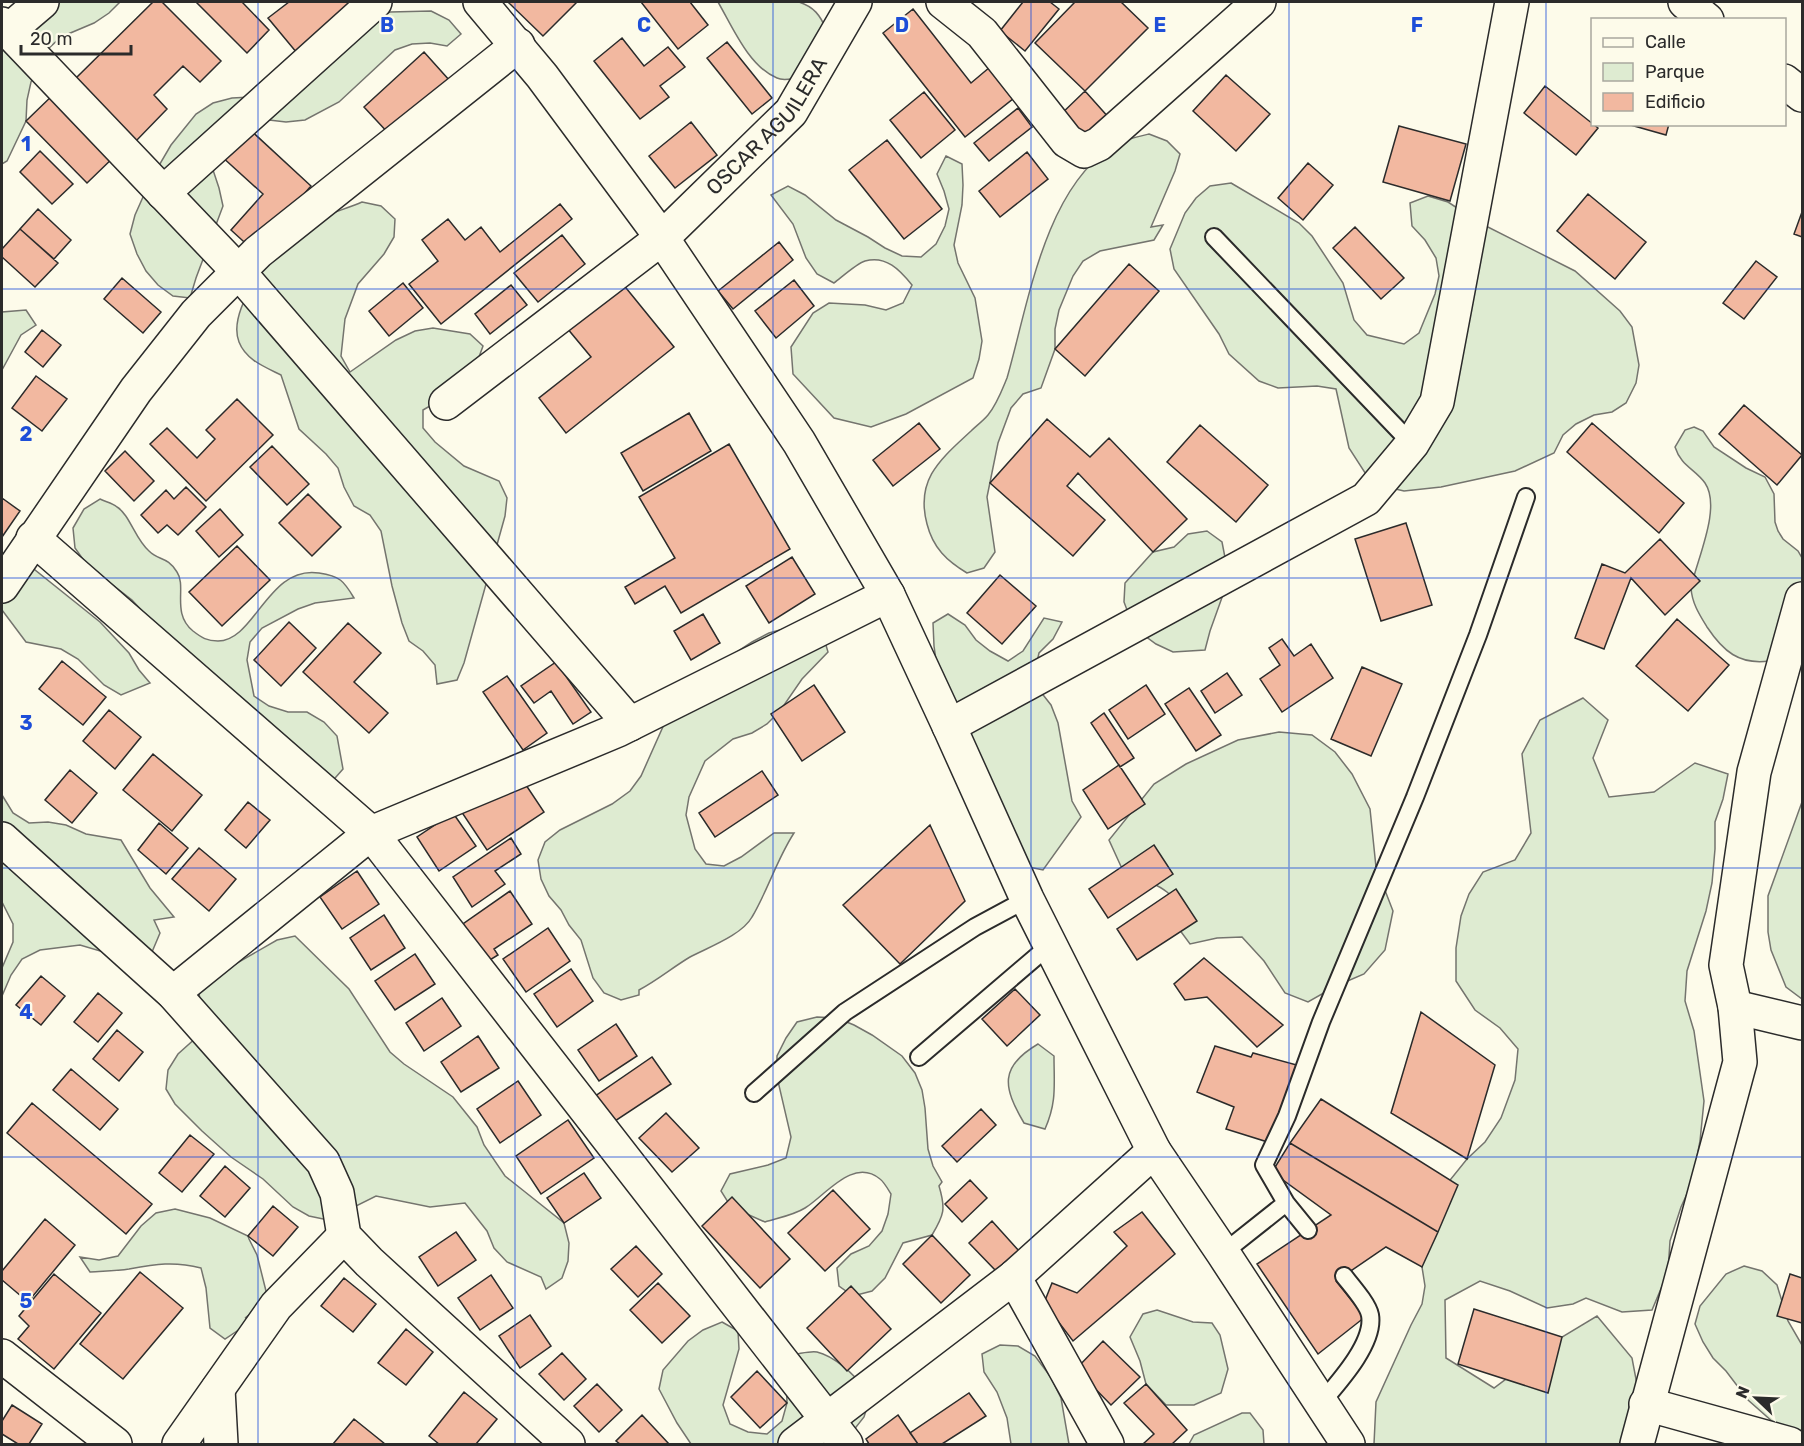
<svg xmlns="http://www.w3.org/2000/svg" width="1804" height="1446" font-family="Rubik,sans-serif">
<rect width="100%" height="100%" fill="#fdfbea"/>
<path fill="#deebd1" stroke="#74746e" stroke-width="1.5" d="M50,2H120L109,13L94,23L61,37L48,49L31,82L27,100L26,121L7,161L2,164V45Z
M718,2H799C814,7 820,15 826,29L796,78C790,79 783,81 777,78C749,67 732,26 718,2Z
M431,11L449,20L461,34L447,46L430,43L412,44L395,50L339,102L305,120L286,122L251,118L213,170L219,188L223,206L196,278L190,298L173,296L158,285L146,271L137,254L130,234L135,215L151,179L171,145L196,114L213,103L232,98L270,96L369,20L390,12Z
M1149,134L1167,141L1180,154L1175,171L1151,227L1163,225L1154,240L1100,251L1083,261L1073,276L1059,310L1055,329V349L1041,388L1023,394L1011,408L998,443L987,497L995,552L984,568L967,573C947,561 933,548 927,524C915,479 941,459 971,431C976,426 983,421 988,415C997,404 1002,390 1007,378C1028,305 1044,193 1110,148C1122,140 1136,137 1149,134Z
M946,156L962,164L963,185L962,205L954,245L958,263L975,298L982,341L979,359L973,378L906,414L871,427L834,418L793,374L791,347L813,313L829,303L865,305L886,310L903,303L912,285C900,270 886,255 865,261C856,264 842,277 834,283L817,274L806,258L793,224L771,195L788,186L805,195L836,220L868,237L885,248L902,256L921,257L936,244L945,226L949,209L944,191L937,174Z
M1231,183L1299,223L1312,236L1343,283L1354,320L1367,335L1404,344L1419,333L1435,294L1439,276L1436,258L1425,240L1412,226L1410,203L1428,196L1448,202L1480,223L1575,271L1620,311L1632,327L1639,365L1636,383L1626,403L1612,412L1594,415L1576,424L1563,435L1554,453L1515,471L1441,487L1404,491L1387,487L1369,479L1349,448L1336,389L1317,386L1278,388L1259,381L1229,354L1219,334L1174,269L1170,249L1185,213L1196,198L1210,186Z
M362,202L381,206L395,219L394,237L384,254L358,284L345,319L341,356L350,372L396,340L415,331L433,328L470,334L483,346C472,382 453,393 423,410V428L435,442L464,466L499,481L507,498L505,516L464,663L457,680L437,684L435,665L423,651L409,641L402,623L392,586L381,531L370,515L354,506L344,487L338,468L326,454L299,429L281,375C265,367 246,360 239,342C226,309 277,245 302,227C315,218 346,209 362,202Z
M26,310L36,325L21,335L2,370V312Z
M1694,427L1703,431L1714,447L1746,468L1765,477L1774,494L1775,522L1778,531L1783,539L1798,551L1802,558V626L1769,661C1739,665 1723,651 1707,627C1699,614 1692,603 1691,588C1696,561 1722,508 1705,483C1695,469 1681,466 1675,447L1685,430Z
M100,499C106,502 112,503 117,507C130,515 135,539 149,551C159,561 167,556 177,572C187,587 171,613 193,631C202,638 207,641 218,641C255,641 268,565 319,573C340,576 344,581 354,598L315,603L298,609L262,628L250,642L247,660L254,696L269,706L288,712H307L324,722L337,736L343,769L329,785L186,658L132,600L87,565L75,548L73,528L84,509Z
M1207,531L1222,542L1229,578L1210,631L1205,650L1173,652L1156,644L1141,633L1130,618L1124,602L1125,583L1153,552L1174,547L1188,534Z
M2,558L25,562L100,622L129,653L139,670L150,683L121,695L104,685L78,659L61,649L26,642L2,610Z
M948,614L965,625L976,640L990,651L1008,661L1023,651L1044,618L1062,622L1053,639L1039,653L1035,671L1040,691L1051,705L1058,723L1072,801L1081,817L1043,870L1024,866L937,667L934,646L933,623Z
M787,628L823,635L828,652L802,679L780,711L767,724L752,733L733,739L705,761L689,797L686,815L695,849L706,864L724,866L741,857L774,833H794C777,859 768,890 752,917C742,935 709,947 690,957C673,967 658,980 639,990V995L621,1000L604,993L593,978L581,940L569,925L561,910L549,896L541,879L538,860L545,842L560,830L612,804L630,791L641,776L666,720L720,663L752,642L769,633Z
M1583,698L1608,720L1593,758L1609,797L1654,792L1695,763L1728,774L1723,799L1715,822V849L1712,883L1706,911L1687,971L1685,1001L1694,1031L1704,1101L1700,1141L1692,1183L1681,1207L1670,1241L1668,1272L1652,1310L1622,1312L1586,1298L1573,1304L1547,1308L1510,1291L1480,1281L1445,1300L1446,1358L1494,1388L1562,1337L1597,1316L1632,1358L1643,1416L1619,1444H1374L1376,1402L1411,1325L1422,1304L1425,1286L1422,1267L1427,1225L1438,1195L1467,1159L1485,1142L1501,1118L1515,1080L1518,1049L1500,1028L1475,1010L1456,981V948L1461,916L1469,894L1483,872L1515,860L1531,833L1522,754L1540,720Z
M1279,732L1312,735L1335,752L1352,774L1370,809L1376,867L1393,911L1385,950L1364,974L1336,986L1308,1002L1285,993L1264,961L1242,937L1217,938L1190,944L1179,929C1186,891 1153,883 1124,873L1109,840L1154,784L1186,764L1238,740Z
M2,795L13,813L29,823L48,822L66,825L86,834L121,840L150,888L174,917L154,920L160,933L152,952L134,961L80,945L40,950L22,959L11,975L2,996V968L13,942V924L2,902Z
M1802,802V999L1786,987L1771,950L1768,932V896Z
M295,936L349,989L390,1052L404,1064L453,1097L477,1127L484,1145L505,1176L564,1223L569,1243L568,1261L562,1278L546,1289L541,1277L507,1262L494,1248L487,1231L465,1203L430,1207L376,1196L328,1220L309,1216L293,1207L263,1179L231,1157L202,1131L175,1104L166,1089L168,1070L178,1054L208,1027L201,1011L199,992L211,978L277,940Z
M817,1017L837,1018L854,1025L872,1035L902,1056L915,1073L922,1090L925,1108L928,1149L933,1166L942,1182L939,1186C946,1209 944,1215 932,1235L903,1243L885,1278L872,1291L853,1296L839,1286L837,1268L851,1254L869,1246L882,1231L888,1214L891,1194C888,1189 884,1182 880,1179C853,1157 826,1195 805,1208C794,1215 778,1218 765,1222L731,1207L721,1191L730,1174L768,1165L786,1158L791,1137L777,1077V1056L786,1038L797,1022Z
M1038,1044L1054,1056C1054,1085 1057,1102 1045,1129L1024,1123C1003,1087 999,1067 1038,1044Z
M175,1209L210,1218L248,1236L249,1239L257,1255L266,1291L259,1307L245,1318L252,1316L240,1329L225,1339L210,1328L206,1288L201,1268C174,1261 156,1264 129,1269C116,1271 103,1271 90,1272L80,1257L99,1260L118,1256L141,1226L156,1213Z
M1744,1266L1762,1271L1777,1285L1788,1321L1802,1345V1444H1798L1748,1400L1726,1371L1713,1358L1703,1342L1695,1324L1700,1306L1726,1274Z
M1157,1310L1193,1322L1212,1323L1220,1335L1228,1369L1221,1393L1194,1405H1166L1146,1384L1140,1361L1130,1337L1143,1314Z
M722,1322L738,1331L739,1349L723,1405L730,1424L748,1432L767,1434L782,1421L787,1403L786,1371L797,1354C803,1353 811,1351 817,1352C837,1357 858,1379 871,1395L864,1417L853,1431L826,1444H691L677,1423L659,1389L663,1370L688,1341L703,1330Z
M1000,1345L1018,1346L1035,1356L1050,1376L1061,1398L1069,1444H1011L1007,1418L997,1392L984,1372L982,1354Z
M1242,1413H1250L1263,1430L1264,1444H1189L1194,1435Z"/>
<path fill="#f2b8a0" stroke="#2b2b2b" stroke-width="1.5" d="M153,2H162L221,61L200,82L183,66L154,95L167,109L136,141L75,79Z
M196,2H242L269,30L247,53Z
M289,2H359L297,53L268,18Z
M511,2H577L543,36L509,3Z
M641,2H690L708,25L678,49Z
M1023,2H1050L1059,9L1025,51L1000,31Z
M1075,2H1121L1148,28L1085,91L1035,43Z
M913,9L971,83L990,67L1014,98L965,137L883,33Z
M622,38L644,66L668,47L685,67L660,86L669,97L640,119L594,61Z
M727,42L772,98L752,114L707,58Z
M424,52L450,81L390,135L364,107Z
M1226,75L1270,114L1236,151L1193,111Z
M1545,86L1598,128L1576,155L1524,113Z
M57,91L118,153L87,183L26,121Z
M1085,91L1110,119L1081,145L1057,118Z
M924,92L955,130L921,158L890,120Z
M1018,108L1032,127L989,161L974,143Z
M691,122L717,155L675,188L649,156Z
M1627,124H1669L1666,135Z
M246,126L311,186L254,251L231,230L263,194L220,155Z
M1399,126L1466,144L1450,201L1383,182Z
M887,140L942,209L904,239L849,170Z
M40,151L73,184L52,204L20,172Z
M1027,152L1048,179L1000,217L979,191Z
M1308,163L1333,185L1303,220L1278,198Z
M1588,194L1646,242L1615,279L1557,231Z
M560,204L572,219L441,324L409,284L438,261L422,240L448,219L465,240L481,227L500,252Z
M38,209L71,240L54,259L20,229Z
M1802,212V237L1794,234Z
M1355,227L1404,278L1381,299L1333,248Z
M20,229L58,263L35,287L2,257V249Z
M562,235L585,264L538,302L514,273Z
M779,242L793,260L733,309L718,291Z
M1756,261L1777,277L1744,319L1723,303Z
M1129,264L1159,291L1085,376L1055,349Z
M122,278L161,312L143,333L104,299Z
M794,280L814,306L776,338L755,311Z
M403,283L423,308L389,336L369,311Z
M622,283L674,347L566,433L539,398L591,357L567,328Z
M511,285L527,305L490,334L475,314Z
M42,330L61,345L43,367L25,352Z
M36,376L67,399L42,431L12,408Z
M237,399L273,435L206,501L150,444L167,428L197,458L215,439L206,430Z
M1744,405L1802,455L1777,485L1719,434Z
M689,413L711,451L643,491L621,453Z
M1047,419L1090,457L1109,438L1187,519L1153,552L1078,473L1067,486L1105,520L1073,556L990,483Z
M919,423L940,449L893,486L873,460Z
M1592,423L1684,503L1659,533L1567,452Z
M1200,425L1268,485L1236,522L1167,462Z
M729,444L790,549L681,613L665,586L635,604L625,587L675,558L639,497Z
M272,446L309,484L287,505L250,467Z
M125,451L154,481L134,501L105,471Z
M186,487L206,507L178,535L167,525L158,533L141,515L166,490L174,499Z
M308,494L341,527L312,556L279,523Z
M2,498L20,511L2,537Z
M220,509L243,535L219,557L196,531Z
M1406,523L1432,605L1381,621L1355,539Z
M1660,539L1700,581L1665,615L1631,578L1604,649L1575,638L1602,564L1625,573Z
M237,546L270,580L222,626L189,592Z
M792,557L815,594L769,623L746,586Z
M1000,575L1036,606L1002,644L967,613Z
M703,614L720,643L691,660L674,631Z
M1677,619L1729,665L1688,711L1636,666Z
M289,622L316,648L281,686L254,660Z
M348,623L381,653L354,682L388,713L369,733L303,672Z
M1282,639L1294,656L1311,644L1333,678L1282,712L1260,679L1280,665L1269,648Z
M62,661L106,697L83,725L39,689Z
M556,662L591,712L573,724L551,691L534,703L521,686Z
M1362,667L1402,684L1371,756L1331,739Z
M1227,673L1242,695L1215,713L1201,691Z
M507,676L547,733L523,750L483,692Z
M814,685L845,732L802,761L771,714Z
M1146,685L1165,714L1128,739L1109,710Z
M1189,688L1221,735L1196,751L1165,704Z
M109,710L141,737L115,769L83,741Z
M1104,713L1134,758L1120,767L1091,723Z
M153,754L202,795L172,831L123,790Z
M1119,765L1145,804L1108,829L1083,790Z
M70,770L97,793L72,823L45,800Z
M762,771L778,795L715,837L699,813Z
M518,773L544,812L487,850L461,811Z
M248,802L270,820L246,848L225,830Z
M453,813L476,846L439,871L417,837Z
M159,823L188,848L166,874L138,850Z
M930,825L965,901L900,964L843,905Z
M511,838L521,854L495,871L505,884L472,907L453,877Z
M1154,845L1173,874L1108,918L1089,889Z
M199,848L236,879L209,911L172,879Z
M357,871L379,904L342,929L320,897Z
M1176,889L1197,921L1137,960L1117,929Z
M510,891L532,924L494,949L498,955L485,963L460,926Z
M384,915L405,948L371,970L350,938Z
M548,928L570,961L526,992L503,959Z
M415,954L435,984L395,1010L375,981Z
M1204,958L1283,1025L1257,1047L1207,997L1185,1000L1174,984Z
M571,969L593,1001L557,1027L534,994Z
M41,976L65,996L41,1025L16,1005Z
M1015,989L1040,1015L1007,1046L982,1019Z
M98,993L122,1013L98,1042L74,1022Z
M442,998L461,1026L424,1051L406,1023Z
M1421,1012L1495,1065L1467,1159L1391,1113Z
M616,1024L637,1056L599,1081L578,1050Z
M117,1030L143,1052L119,1081L93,1059Z
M478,1036L499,1068L461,1092L441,1062Z
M1215,1046L1251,1057L1253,1053L1304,1067L1274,1144L1226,1129L1234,1107L1197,1092Z
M652,1057L671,1084L606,1127L588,1101Z
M71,1069L118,1109L100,1130L53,1090Z
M518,1081L541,1115L500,1143L477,1109Z
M1321,1099L1458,1185L1438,1232L1290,1143Z
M32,1103L152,1204L126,1234L7,1133Z
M981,1109L996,1125L957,1162L942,1146Z
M666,1113L699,1148L672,1172L639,1138Z
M568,1120L594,1158L541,1194L516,1156Z
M190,1135L214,1154L182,1192L159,1173Z
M1290,1143L1438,1232L1422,1267L1386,1247L1336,1281L1365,1317L1318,1354L1257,1264L1331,1215L1272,1172Z
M225,1166L250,1188L225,1217L200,1196Z
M584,1173L601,1198L564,1223L547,1198Z
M970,1180L987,1198L962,1222L945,1204Z
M833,1190L870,1229L825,1271L788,1233Z
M732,1197L790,1259L760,1288L702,1226Z
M273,1206L298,1227L273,1256L248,1236Z
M1142,1212L1175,1254L1073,1341L1044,1303L1052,1283L1077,1293L1127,1246L1114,1232Z
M45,1219L75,1245L28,1302L2,1280V1271Z
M992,1221L1019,1251L997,1272L969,1243Z
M456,1232L476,1260L438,1286L419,1257Z
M932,1235L970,1275L941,1303L903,1264Z
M636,1246L662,1274L638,1297L611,1269Z
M140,1272L183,1308L123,1379L80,1344Z
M54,1274L101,1313L54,1369L18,1339L29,1326L19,1316Z
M1790,1274L1802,1278V1323L1777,1316Z
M491,1275L513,1308L480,1330L458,1298Z
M344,1278L376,1304L353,1332L321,1306Z
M658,1283L690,1316L662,1343L630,1310Z
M851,1286L891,1329L847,1371L807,1328Z
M1474,1309L1562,1337L1548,1393L1458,1364Z
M530,1315L551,1346L520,1368L499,1336Z
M406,1329L433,1352L406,1385L378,1363Z
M1103,1341L1140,1377L1111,1405L1076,1369Z
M562,1353L586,1379L564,1400L539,1374Z
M757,1371L787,1403L760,1428L731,1397Z
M597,1384L622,1410L599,1432L574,1406Z
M1146,1384L1187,1430L1172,1444H1143L1154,1434L1124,1403Z
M464,1392L497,1419L476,1444H439L429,1436Z
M969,1393L986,1416L942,1444H918L910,1433Z
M12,1405L42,1424L29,1444H18L2,1434V1421Z
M642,1415L669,1444H620L616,1441Z
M898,1415L918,1444H869L866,1439Z
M354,1419L385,1444H333Z"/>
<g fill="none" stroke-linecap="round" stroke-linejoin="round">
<defs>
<path id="service" d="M1214,237L1412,444
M919,1057L1050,945
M754,1093L845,1012L975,927L1027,899
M1286,1203L1308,1230
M1223,1253L1286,1203L1264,1165L1287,1116L1321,1022L1415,797L1478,635L1526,497
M1321,1403C1338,1383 1375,1343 1370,1315C1368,1304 1351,1285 1344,1276"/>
<g id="minor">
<path d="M943,2L982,33L1067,141L1084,151L1099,144L1259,2"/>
<path d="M1685,2L1707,20"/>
<path d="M2,24L237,270L630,724"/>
<path d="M8,31L42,2"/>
<path d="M1784,81L1802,95"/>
<path d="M163,193L375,2"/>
<path id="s1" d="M446,403L662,238L791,112L855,2"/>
<path d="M33,538L371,833L846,1444"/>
<path d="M2,586L136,390L196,314L258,252L518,45"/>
<path d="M949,726L1366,499L1412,444L1437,402L1512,2"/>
<path d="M2,839L173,993L323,1162L337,1193L344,1236L369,1262L568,1444"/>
<path d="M173,993L371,833L618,730L888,595"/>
<path d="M1735,1007L1802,1023"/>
<path d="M1014,1277L1107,1444"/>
<path d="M2,1356L115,1444"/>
<path d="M218,1389L221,1444"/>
<path d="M1646,1404L1790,1444"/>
<path d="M179,1444L276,1306L344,1236"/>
<path d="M795,1444L1014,1277L1154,1151"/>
<path d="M1637,1444L1740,1062L1735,1007L1726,965L1754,772L1802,599"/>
</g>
<path id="secondary" d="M480,2L542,76L662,238L799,442L888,595L949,726L1027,899L1154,1151L1223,1253L1348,1444"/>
</defs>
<use href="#service" stroke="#2b2b2b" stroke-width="20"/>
<use href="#minor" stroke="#2b2b2b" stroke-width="36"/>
<use href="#secondary" stroke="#2b2b2b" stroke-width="36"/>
<use href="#service" stroke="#fdfbea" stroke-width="16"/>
<use href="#minor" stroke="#fdfbea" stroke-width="33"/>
<use href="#secondary" stroke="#fdfbea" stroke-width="33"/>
</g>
<path fill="none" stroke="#1d4ed8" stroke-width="1.5" stroke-opacity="0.55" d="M258,2V1444M515,2V1444M773,2V1444M1031,2V1444M1289,2V1444M1546,2V1444M2,289H1802M2,578H1802M2,868H1802M2,1157H1802"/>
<g text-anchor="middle" stroke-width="4.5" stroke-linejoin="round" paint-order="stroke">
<g font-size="21" fill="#2b2b2b" stroke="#fdfbea">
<text dy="7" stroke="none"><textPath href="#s1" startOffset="426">OSCAR AGUILERA</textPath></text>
</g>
</g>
<g font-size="20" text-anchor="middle" font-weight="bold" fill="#1d4ed8" stroke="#fdfbea" stroke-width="4.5" stroke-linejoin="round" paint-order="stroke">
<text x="387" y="32">B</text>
<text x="644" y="32">C</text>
<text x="902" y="32">D</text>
<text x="1160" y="32">E</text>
<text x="1417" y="32">F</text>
<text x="26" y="151">1</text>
<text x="26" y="441">2</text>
<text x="26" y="730">3</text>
<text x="26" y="1019">4</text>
<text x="26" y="1308">5</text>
</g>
<rect width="1804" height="1446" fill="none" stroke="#2b2b2b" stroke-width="6"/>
<rect x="1591" y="18" width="195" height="108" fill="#fdfbea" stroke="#a9a89e" stroke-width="1.5"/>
<rect x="1603" y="38" width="30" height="9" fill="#fdfbea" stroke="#a9a89e" stroke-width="1.5"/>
<text x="1645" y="48" font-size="18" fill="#2b2b2b">Calle</text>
<rect x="1603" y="63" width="30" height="18" fill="#deebd1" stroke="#a9a89e" stroke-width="1.5"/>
<text x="1645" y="78" font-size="18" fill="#2b2b2b">Parque</text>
<rect x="1603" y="93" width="30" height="18" fill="#f2b8a0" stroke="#a9a89e" stroke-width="1.5"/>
<text x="1645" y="108" font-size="18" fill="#2b2b2b">Edificio</text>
<g transform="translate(1756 1398) rotate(293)" stroke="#fdfbea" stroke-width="4.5" paint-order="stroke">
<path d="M0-4.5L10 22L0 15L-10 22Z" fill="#2b2b2b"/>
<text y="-9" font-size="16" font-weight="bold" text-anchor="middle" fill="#2b2b2b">N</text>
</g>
<path d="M21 45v9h110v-9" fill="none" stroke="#2b2b2b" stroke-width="3"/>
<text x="30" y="45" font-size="18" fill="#2b2b2b" stroke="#fdfbea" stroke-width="4.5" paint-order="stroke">20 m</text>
</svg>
